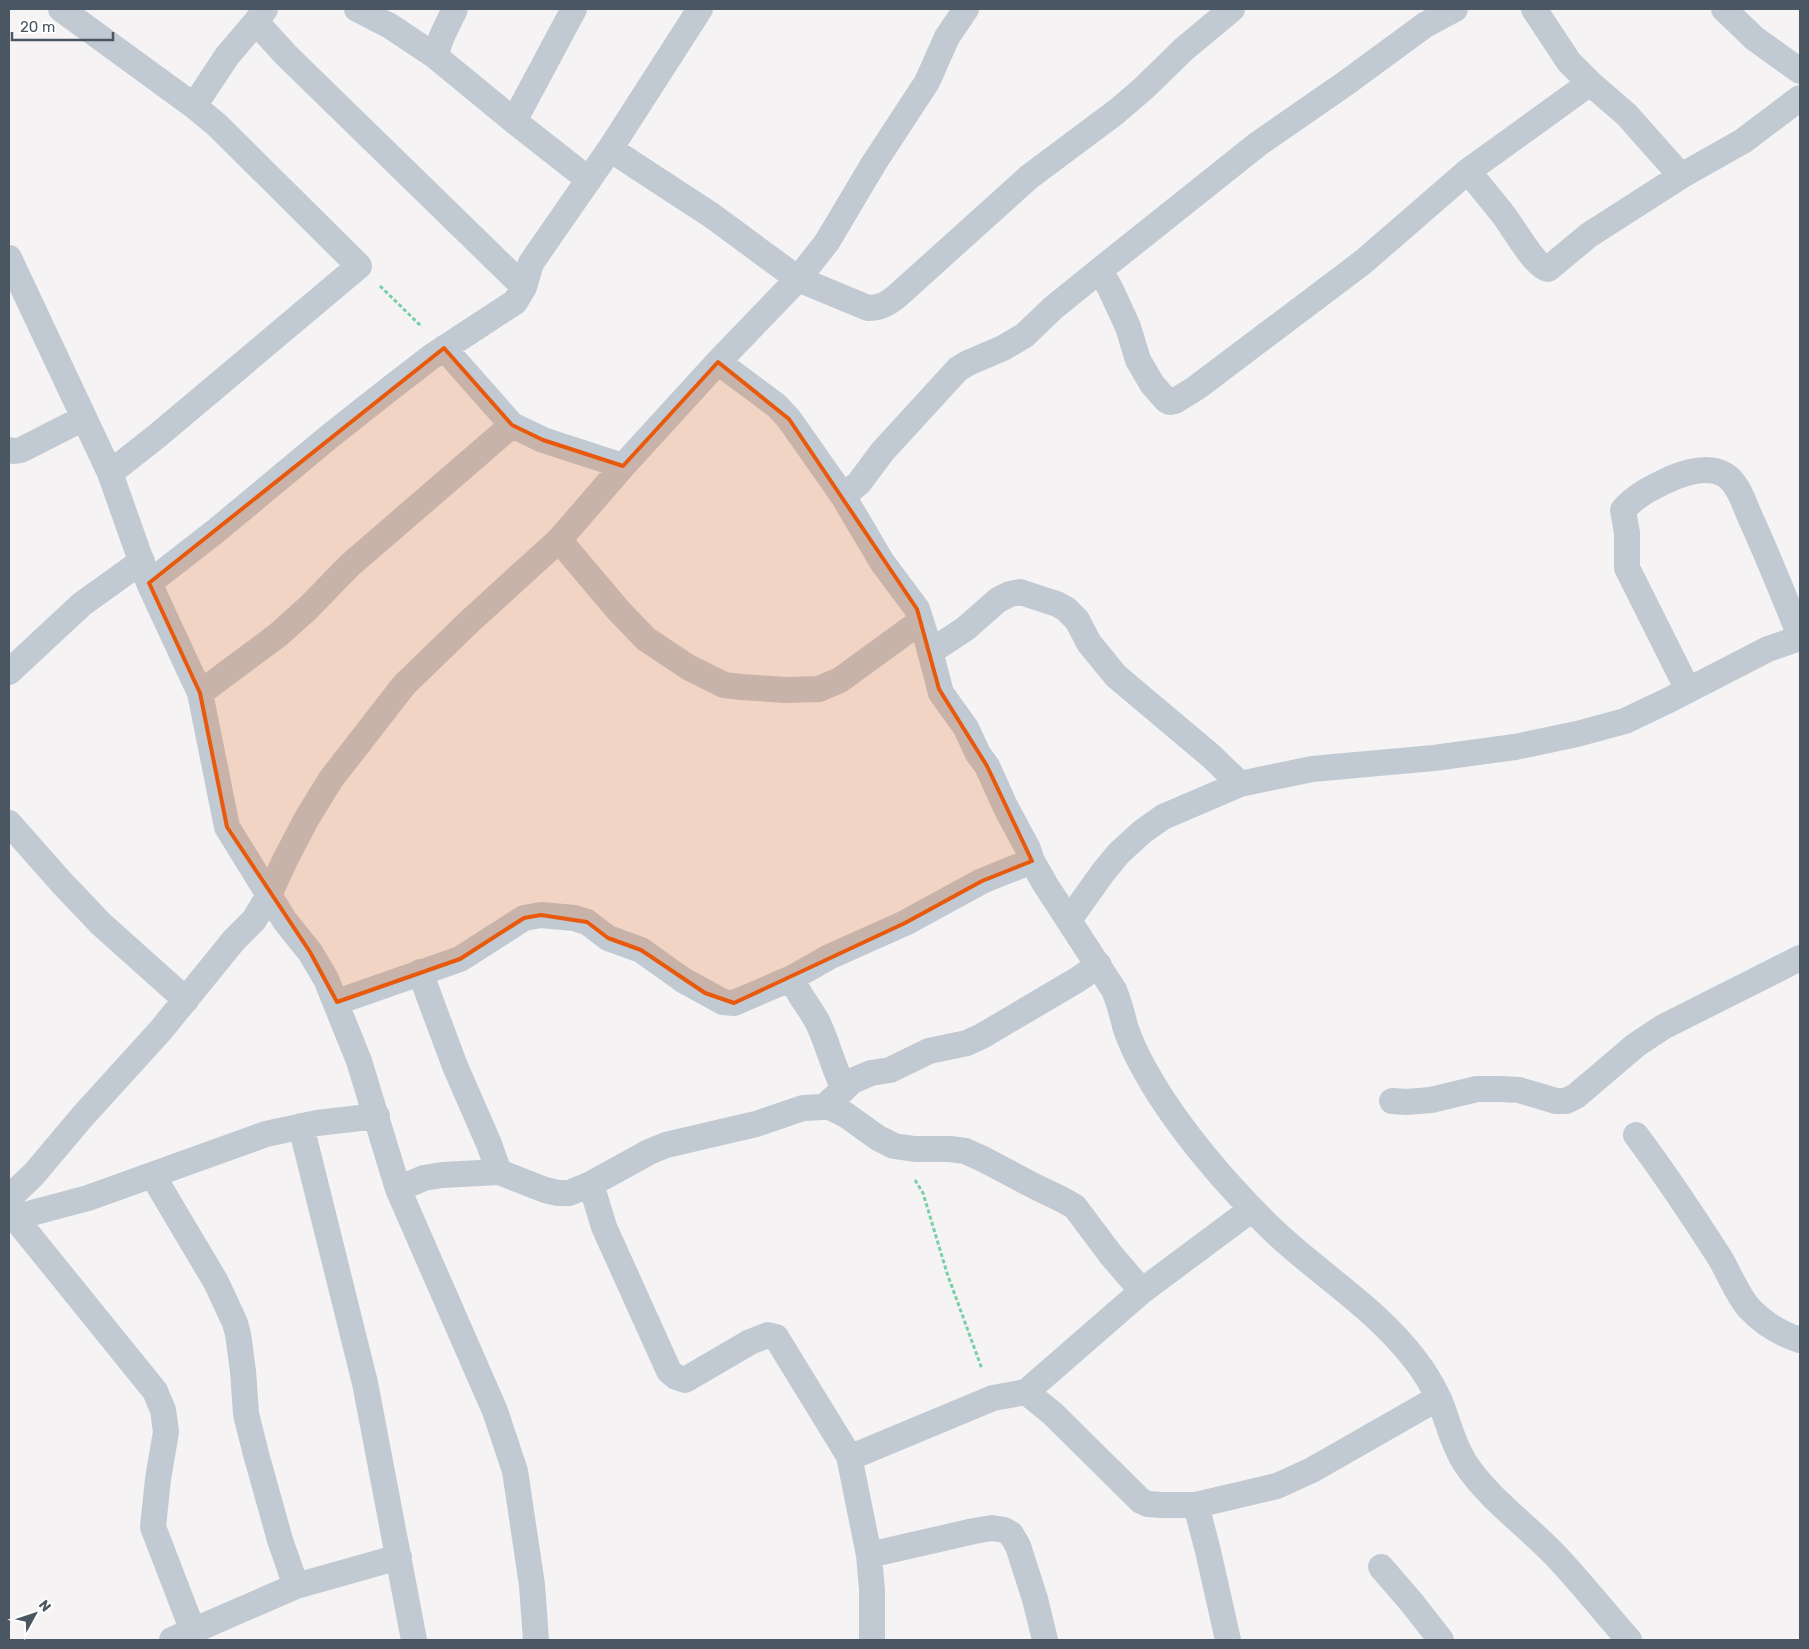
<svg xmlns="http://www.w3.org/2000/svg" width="1809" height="1649" font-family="Rubik,sans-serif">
<rect width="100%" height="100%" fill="#f5f3f3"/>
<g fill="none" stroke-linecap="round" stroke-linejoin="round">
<path stroke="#7ad0a6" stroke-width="3" stroke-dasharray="4 2.5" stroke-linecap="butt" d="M380,286L422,327
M915,1180L923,1193L947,1273L982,1369"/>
<path stroke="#c1cad2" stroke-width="26" d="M61,9L194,106L217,125L359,266L157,436L110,473
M357,9L390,26L435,56L514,121
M574,9L514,121L589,180
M1534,9L1569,62L1590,83L1627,115L1681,176
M1724,9L1754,38L1800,71
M256,22L286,55L524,287
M435,56L442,36L455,9
M194,106L227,56L256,22L265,9
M610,149L711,215L798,279L868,308C880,308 887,304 896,297L1029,177L1116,112L1144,88L1184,49L1232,9
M1468,171C1479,185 1491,199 1502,213C1512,225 1534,266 1548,269L1589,235L1681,176L1743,141L1800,98
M9,258L110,473L149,583L200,693L227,827L285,921L310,952L326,979L359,1061L398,1189L495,1411L515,1471L532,1585L536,1640
M1100,270L1111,290L1128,327L1138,360L1152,384L1166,400L1170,402L1175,401L1196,388L1363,262L1468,171L1590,83
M444,348L512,425
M718,362L777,406L789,419L843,496L882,562L917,609L929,647L941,693L966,728L978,754L987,766L1006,808L1028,849L1032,861L1045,884L1114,990C1119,1002 1122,1013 1125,1026C1130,1042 1138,1058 1146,1072C1177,1128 1230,1189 1276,1233C1322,1276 1378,1310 1416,1361C1424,1371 1432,1385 1438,1397C1448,1419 1451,1441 1465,1463C1488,1498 1525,1524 1554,1554C1580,1581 1604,1612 1629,1640
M9,450L14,451L21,450L84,418
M843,496L859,483L882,452L958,369L968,363L1003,348L1025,335L1053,308L1100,270L1258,144L1346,83L1425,25L1455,9
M559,540L619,611L646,639L688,667L724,685L741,687L786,690L819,689L840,680L921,621
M149,583L217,530L330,436L387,391L431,357L515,302L524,287L531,263L610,149L700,9
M930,652L965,629L998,600L1010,594L1020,592L1057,604L1066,609L1077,620L1089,643L1116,676L1211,756L1240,784
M9,672L82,604L142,561
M1686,691L1683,680L1627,568V533L1623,510C1636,495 1653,487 1670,479C1686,472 1709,465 1725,475C1738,483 1744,503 1750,517C1768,556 1784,596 1800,636
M200,693L278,635L308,608L350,565L512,425L543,440L623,466
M9,823L62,883L101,924L186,1000
M1069,920L1104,871L1119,853L1142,832L1163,817L1240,784L1312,769L1434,758L1515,747L1577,734L1625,721L1669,700L1768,649L1800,638
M420,972L455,1066L489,1144L499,1172
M792,978L829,957L905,923L982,881L1032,861
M337,1002L460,959L524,918L541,915L574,918L587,922L608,938L641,950L683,980L723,1002L734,1003L792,978C797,994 810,1007 818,1023C828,1044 833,1067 844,1089L824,1107
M844,1089L852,1081L871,1073L890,1070L929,1051L967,1043L982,1036L1077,980L1099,965
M1392,1101L1406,1102L1431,1100L1477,1089H1499L1519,1090L1556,1101H1566L1576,1096L1636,1045L1663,1027L1800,958
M301,1126L365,1383L414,1640
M1636,1135C1666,1175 1693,1216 1720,1258C1729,1273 1738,1296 1749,1308C1763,1323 1781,1334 1800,1340
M153,1176L216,1282L235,1323L238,1334L243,1371L246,1414L256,1454L280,1540L296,1586
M591,1184L604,1227L669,1371L676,1377L685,1380L750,1342L768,1335L776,1337L849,1456
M398,1189L424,1178L442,1175L499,1172L545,1190L558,1193H569L591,1184L649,1152L666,1145L756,1124L803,1108L824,1107H830L846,1115L878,1138L894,1146L915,1149H950L965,1151L983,1159L1032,1185L1063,1200L1075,1207L1111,1255L1142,1291L1252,1209
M9,1198L34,1174L82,1117L161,1030L234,940L254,920L269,895L285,860L307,818L331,779L404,685L470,621L559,540L623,466L718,362L798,279L827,242L874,163L927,82L947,37L966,9
M15,1218L155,1391L163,1410L166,1432L158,1479L153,1527L193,1631
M9,1219L88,1198L266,1134L317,1123L377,1116
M1026,1392L1142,1291
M1196,1505L1208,1551L1228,1640
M869,1555L974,1531L992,1528L1004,1530L1011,1534L1018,1546L1035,1599L1045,1640
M1381,1567L1412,1603L1441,1640
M172,1640L296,1586L399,1557
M872,1640V1590L869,1555L849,1456L861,1453L993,1398L1026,1392L1052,1413L1141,1501L1148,1504L1162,1505H1196L1277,1486L1312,1470L1438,1398"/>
</g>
<path fill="#e8590c" fill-opacity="0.2" stroke="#e8590c" stroke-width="4" stroke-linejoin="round" d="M444,348L512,425L543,440L623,466L718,362L789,419L917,609L939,689L987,766L1032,861L982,881L905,923L734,1003L705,993L641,950L608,938L587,922L541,915L524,918L460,959L337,1002L310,952L227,827L200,693L149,583Z"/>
<rect width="1809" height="1649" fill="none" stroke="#4a5661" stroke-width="20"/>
<g transform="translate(35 1614) rotate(50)" stroke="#ffffff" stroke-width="4" paint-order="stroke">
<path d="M0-4L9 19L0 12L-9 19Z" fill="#4a5661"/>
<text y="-8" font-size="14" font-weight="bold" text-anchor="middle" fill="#4a5661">N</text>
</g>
<path d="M12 32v8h101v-8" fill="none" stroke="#4a5661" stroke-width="2.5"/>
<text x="20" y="32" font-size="15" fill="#4a5661" stroke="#ffffff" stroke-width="4" paint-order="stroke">20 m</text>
</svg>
